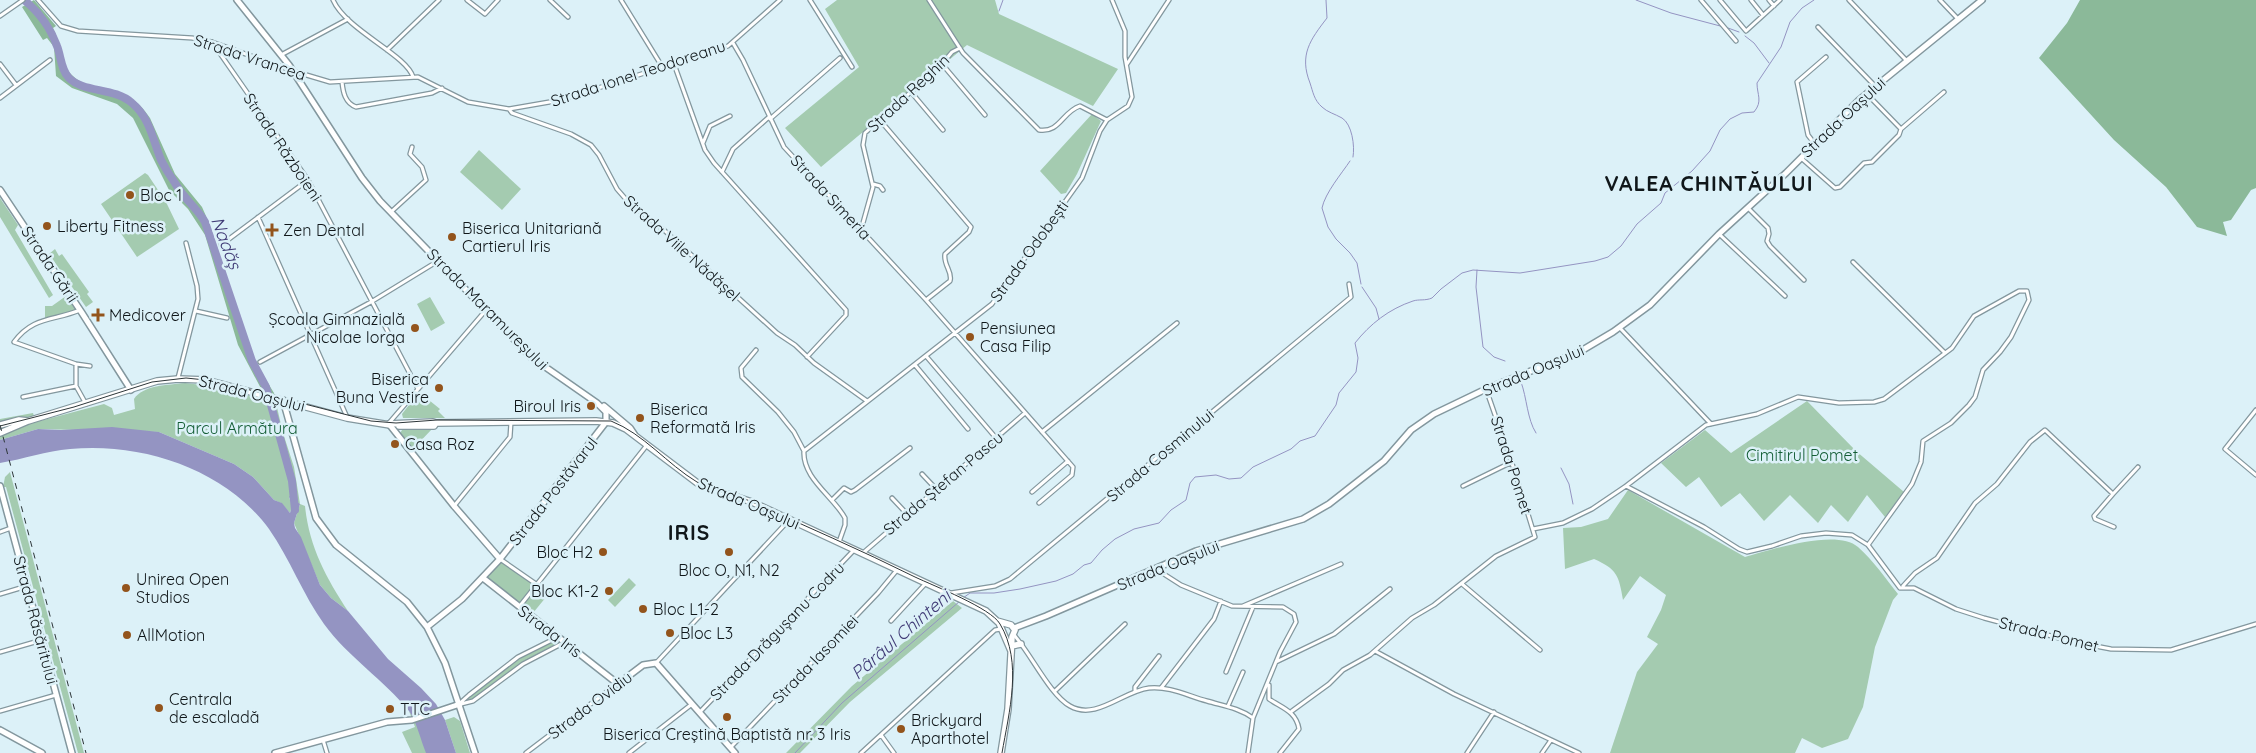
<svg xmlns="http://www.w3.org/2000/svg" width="2256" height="753" font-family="Quicksand,sans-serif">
<rect width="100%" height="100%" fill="#dcf1f8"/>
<path fill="#a4cbb0" d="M837,0H995L999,14L1118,69L1093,106L967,45L821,167L785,128L859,67L825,9Z
M1092,114L1101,121L1077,174L1066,193L1061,194L1040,171Z
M479,150L521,189L502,210L460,172Z
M145,173L148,175L166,202L179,229L137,257L101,204Z
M0,198L18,225L15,230L53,295L49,298L0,217Z
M55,249L59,256L62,254L89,292L87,294L93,302L86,307L49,254Z
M66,296L76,310L45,318V306H52Z
M430,297L445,323L431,331L417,304Z
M185,383L219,387L276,403L283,433L294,467L300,504L305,506C309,546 326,578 348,611L331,598L320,585L294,523L300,504L289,497L292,506L290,513L281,503L274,500L253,477L234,464L159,432L38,429L0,440V419L33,413L36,422L104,404L112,408L114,415L135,409L134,399C143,385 168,385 185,383Z
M419,392L440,409L438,411L445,418H403L402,414Z
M1807,401L1856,451L1904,492L1885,517L1867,495L1848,522L1831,505L1818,523L1790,495L1764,521L1740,493L1721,507L1699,477L1686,487L1661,463L1705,430L1731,453Z
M433,428L412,450L399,435L402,430Z
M10,472L84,753H78L6,487H3L5,477Z
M1628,490L1745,557C1770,550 1837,528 1858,547C1873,560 1886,579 1898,594L1893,600L1875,647L1863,707L1848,739L1822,748L1802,738L1795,753H1610L1637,672L1658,644L1647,637L1661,610L1666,595L1640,576L1623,600C1619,576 1617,569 1594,559L1565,569L1563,528L1581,527L1608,519Z
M500,559L536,584L519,607L483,578Z
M629,578L636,585L615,607L608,600Z
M541,583L551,591L533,613L524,604Z
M953,601L962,608L850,702L800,753H786L852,686Z
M557,639L561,642C528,657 501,678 472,700L469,701L467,698C496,676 523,653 557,639Z
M409,711L438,753H412L402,732L415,727Z
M454,717L460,721L470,753H456L445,720Z"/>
<path fill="#8bb999" d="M34,0L56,26L53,28C60,41 60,61 69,72C91,98 125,78 150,118L175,174L202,207L206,216L252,357L274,393L276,403L267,400L238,345L205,235L188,209L169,190L133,118L117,104L72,88L56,76L54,47L47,38L43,40L22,7Z
M2080,0H2256V188L2251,190L2231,220L2223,222L2227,236L2197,227L2166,187L2114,140L2039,58L2067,23Z"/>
<path fill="#9494c2" d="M112,427L159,432L234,464L253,477L274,500L282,503L290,513L292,506L289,496L300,504L294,523L295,528L301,537L320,585L331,598L348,611L388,659L421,688L436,704L445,720L456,753H426C421,741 416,720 409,711C384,680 348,657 324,624C303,595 290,559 269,529C225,469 142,442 70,449C46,451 24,459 0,463V440L38,429L61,430Z"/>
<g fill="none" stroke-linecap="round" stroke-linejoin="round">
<path stroke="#9494c2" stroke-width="1" d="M1326,0L1327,18C1310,40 1299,55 1310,83C1313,92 1314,100 1322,107C1327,112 1335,114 1342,118C1352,124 1355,146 1353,157
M1636,0L1671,13L1724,27
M999,11L1003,0
M1728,28L1739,32
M1745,36L1754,43L1769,63
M1350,161C1342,173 1325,193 1322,208L1328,227L1336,239L1350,253L1357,263L1361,284
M1477,270L1476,287L1483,347L1494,357L1505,361
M1362,287L1376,308L1379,319
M1521,382C1527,398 1527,419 1536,433
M1561,468L1569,484L1573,504
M963,598L970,593H994L1020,589L1056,581L1073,574L1084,565L1091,563L1102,550L1115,539L1134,529L1159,523L1171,510L1186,500L1190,483L1195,477L1216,475L1229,479L1241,478L1253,467L1291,449L1300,441L1315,436L1336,405L1339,393L1356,372L1358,358L1355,343C1370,324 1389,309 1413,301C1419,299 1425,301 1432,298L1441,289L1462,273L1473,270L1520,273L1595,261L1608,257L1621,246L1637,224L1661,203L1665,193L1692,171L1710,151L1720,130L1730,119L1742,113L1754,112C1763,101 1757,95 1757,83L1781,47L1790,22L1802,8L1814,0
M795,753L842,703L960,601"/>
<path stroke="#9494c2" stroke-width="8" d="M24,0C39,12 50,27 57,46C61,56 61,70 69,78C84,93 114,87 132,103C150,118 153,140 161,160C165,168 170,176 175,183C183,198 197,208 205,222L252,361L266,387L292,481L295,510"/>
<defs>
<path id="street" d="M38,0L61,26L78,31L192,38L212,42L293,71L330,82L418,77L468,102L509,109L561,100L728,46L780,0
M333,0C346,30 407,55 413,77
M467,0L485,14L498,0
M550,0L568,17
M621,0L663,68
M810,0L852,67
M929,0L963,53L1039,130C1060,133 1062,112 1080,106L1107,120
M1701,0L1736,41
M1720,0L1746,31L1780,0
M1751,0L1763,15
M1769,0L1774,6
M1849,0L1906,60
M1940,0L1958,19
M0,16L23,0
M1818,27L1875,86
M212,42L308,180L418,389
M733,43L743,60L784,147L926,300L1073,467L1072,475L1039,503
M387,50L439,0
M281,55L348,19
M0,64L16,85
M674,64L705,150L714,163L846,310V315L807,357
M942,64L985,115
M1127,64L1169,0
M342,82C343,92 345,103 356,107L432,93L442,88
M911,92L943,130
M0,98L50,60
M509,109L512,113L571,134L591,145L599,155L617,189L630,204L665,231L777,333L795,345L814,363L867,401
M770,119L840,58
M880,123L885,126L971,227L969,232L945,254C943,265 953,272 950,281L926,300
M1901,129L1944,92
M703,143L710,126L730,116
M1814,143L1808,135L1797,82L1826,57
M1801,158L1835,188L1840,187L1864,163L1872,162L1899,135L1901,129L1866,93
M722,172L733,149L769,117
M873,184L880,186L883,190
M1748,208L1768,228L1769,234L1767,241L1770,246L1804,280
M391,212L426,180L422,167L410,154L412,147
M258,217L347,417
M861,230L873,187L863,145L865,133L875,124L880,123L884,116L942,64L952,52L960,48
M1719,234L1785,296
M221,245L308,180
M1853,262L1945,353
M80,310C54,321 33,316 14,342L76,364L90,366
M196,311L227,318
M1620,328L1711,424
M756,350L741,368L742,377L778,412L794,432L804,451
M926,356L996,438
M260,362L371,302L438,261
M76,364V386
M915,365L968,429
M178,378L198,299L197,286L186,243
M23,397L76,386L86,404
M2256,410L2225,449L2256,475
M389,423L486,310
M1042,432L1177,323
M922,474L937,490
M1463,486L1512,462
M1626,486L1704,527L1739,549L1747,552L1772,546L1801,536L1826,533L1852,535L1868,545L1900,588H1914L1956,609L1984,618L2074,642L2111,649L2171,650L2256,624
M1032,492L1068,461
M2113,494L2138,467
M892,498L907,514
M832,500L844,488L851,492L855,490L910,448
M454,506L510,437L511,422
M1533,529L1563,523L1592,509L1626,486L1706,425L1757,414L1798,397L1839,403L1874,402L1884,399L1952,348L1974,316L2019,291H2027L2029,300L2011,337L2000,352L1983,370L1975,397L1969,405L1951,423L1923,441L1921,462L1912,484L1868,545
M0,532L11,528
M839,542L845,525V518C834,497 802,478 804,451L992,304L1082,178L1100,131L1107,120L1128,106L1132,97L1125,57V31L1112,0
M863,553L1025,413
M500,559L536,584
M1156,569L1181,585L1232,606L1283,607L1294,614L1296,622L1280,652L1253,718L1248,753
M1462,584L1540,650
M1903,586L1915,573L1937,558L1975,503L1997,484L2030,442L2045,430L2113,494L2094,516L2095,519L2114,527
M951,593L995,586L1010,579L1351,297L1349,284
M0,594L27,586
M1243,606L1341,564
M519,607L647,445
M891,621L926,583
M1014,635C1031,654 1050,695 1070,706C1096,721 1123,691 1149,688C1170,686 1188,696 1207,701C1224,706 1239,708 1253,718
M1375,651L1454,694L1579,753
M0,652L42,640
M1276,662L1334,634L1390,589
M656,663L789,520
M1226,672L1253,607
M1269,685V699C1282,708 1296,711 1299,729L1280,753
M1161,688L1214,619L1221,601
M1055,691L1125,624
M1135,691V687L1159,656
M460,703L469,695L518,657L558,637
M461,704L473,701L523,664L565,642
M1228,706L1243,672
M0,711L56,695
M1292,711L1329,684L1343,670L1370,655L1412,618L1434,605L1496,556L1535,537L1516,475L1486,389
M700,712L854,550
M881,735L894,753
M323,740L327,753
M731,747L878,593L897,570
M526,753L617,684
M629,753L692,704
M861,753L995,630L1001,629
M1467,753L1494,712
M1542,753L1551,740"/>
<path id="secondary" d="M237,0L289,65L362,178L380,201L531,357L597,403L606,412V422L500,559L462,599L427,627
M0,190L82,313L131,390
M283,400L316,518L336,545L407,602L427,627L445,663L475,753
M604,406L630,428L634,434
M389,424L454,506L500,559
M0,486L72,753
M483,578L618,684L643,665L656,663L735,753
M1014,628L1046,616L1196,551L1303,519L1329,504L1384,461L1411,430L1434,414L1486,389L1581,351L1613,332L1650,305L1719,234L1786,173L1859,100L1982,0
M0,730L42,753
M275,753L387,722L412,720L460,704"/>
<path id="primary" d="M389,424L433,422L436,423L596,421L613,423L626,429L700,485L752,502L986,611L999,623L1011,651
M0,425L19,420L28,421
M399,426H434L436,423
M0,433L28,421L157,381L178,379L206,380L347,418L390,425
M997,621L1011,625L1015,630L1012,637L1008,709L1001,753
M1011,646L1021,644"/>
</defs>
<use href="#street" stroke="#83979e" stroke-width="5.5"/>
<use href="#secondary" stroke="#83979e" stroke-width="8"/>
<use href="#primary" stroke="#83979e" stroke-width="8"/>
<use href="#street" stroke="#fff" stroke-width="3"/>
<use href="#secondary" stroke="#fff" stroke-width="5"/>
<use href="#primary" stroke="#fff" stroke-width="5.5"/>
<path stroke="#2d3639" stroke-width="1" d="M0,426L74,407L152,382L186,378L215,381L371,421L396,423L437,420L611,421C644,434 667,464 697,482C713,491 733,494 750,501C805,526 861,550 915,577C934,586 991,608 1000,624C1023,662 1009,712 1002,753"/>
<path stroke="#2d3639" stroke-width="1" stroke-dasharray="6 6" stroke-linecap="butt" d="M0,425L86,753"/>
</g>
<g fill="#93541c" stroke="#dcf1f8" stroke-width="2">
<circle cx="130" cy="195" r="5"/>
<circle cx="47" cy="226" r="5"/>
<path d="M269.5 222.5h5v5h5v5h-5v5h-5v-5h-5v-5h5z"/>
<circle cx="452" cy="237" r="5"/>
<path d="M95.5 307.5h5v5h5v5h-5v5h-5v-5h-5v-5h5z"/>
<circle cx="415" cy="328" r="5"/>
<circle cx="970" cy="337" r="5"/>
<circle cx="439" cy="388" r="5"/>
<circle cx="591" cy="406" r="5"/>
<circle cx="640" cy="418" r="5"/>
<circle cx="395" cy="444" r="5"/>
<circle cx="603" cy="552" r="5"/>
<circle cx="729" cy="552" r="5"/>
<circle cx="126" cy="588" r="5"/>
<circle cx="609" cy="591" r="5"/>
<circle cx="643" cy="609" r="5"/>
<circle cx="670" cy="633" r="5"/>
<circle cx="127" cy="635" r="5"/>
<circle cx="159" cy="708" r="5"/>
<circle cx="390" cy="709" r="5"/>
<circle cx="727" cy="717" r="5"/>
<circle cx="901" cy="729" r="5"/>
</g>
<g text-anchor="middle" stroke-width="5" stroke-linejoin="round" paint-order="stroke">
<g font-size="16" fill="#10171a" stroke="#dcf1f8">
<text transform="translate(250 57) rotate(18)" y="6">Strada Vrancea</text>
<text transform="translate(638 73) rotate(-18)" y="6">Strada Ionel Teodoreanu</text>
<text transform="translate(908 93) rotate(-43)" y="6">Strada Reghin</text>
<text transform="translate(1843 117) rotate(-43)" y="6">Strada Oașului</text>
<text transform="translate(283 147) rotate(56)" y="6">Strada Războieni</text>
<text transform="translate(831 197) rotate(47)" y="6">Strada Simeria</text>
<text transform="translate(682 248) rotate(42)" y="6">Strada Viile Nădășel</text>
<text transform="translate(1029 251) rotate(-54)" y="6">Strada Odobești</text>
<text transform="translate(50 264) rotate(56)" y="6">Strada Gării</text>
<text transform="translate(488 309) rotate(45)" y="6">Strada Maramureșului</text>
<text transform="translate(1533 370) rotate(-23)" y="6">Strada Oașului</text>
<text transform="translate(252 393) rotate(14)" y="6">Strada Oașului</text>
<text transform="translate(1160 455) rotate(-40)" y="6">Strada Cosminului</text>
<text transform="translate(1512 465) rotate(72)" y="6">Strada Pomet</text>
<text transform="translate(943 483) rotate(-40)" y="6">Strada Ștefan Pascu</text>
<text transform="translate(553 491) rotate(-52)" y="6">Strada Postăvarul</text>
<text transform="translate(749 503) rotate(23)" y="6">Strada Oașului</text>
<text transform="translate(1168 565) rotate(-22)" y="6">Strada Oașului</text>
<text transform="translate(36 620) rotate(75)" y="6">Strada Răsăritului</text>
<text transform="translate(550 631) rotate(37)" y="6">Strada Iris</text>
<text transform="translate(777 631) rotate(-46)" y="6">Strada Drăgușanu Codru</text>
<text transform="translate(2049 634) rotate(14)" y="6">Strada Pomet</text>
<text transform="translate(815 659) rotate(-46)" y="6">Strada Iasomiei</text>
<text transform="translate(590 705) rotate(-37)" y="6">Strada Ovidiu</text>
</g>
<g font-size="16" fill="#10171a" stroke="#dcf1f8" text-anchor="start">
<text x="140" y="201">Bloc 1</text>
<text x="57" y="232">Liberty Fitness</text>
<text x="462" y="234">Biserica Unitariană<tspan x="462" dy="18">Cartierul Iris</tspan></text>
<text x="283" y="236">Zen Dental</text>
<text x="109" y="321">Medicover</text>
<text x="405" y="325" text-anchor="end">Școala Gimnazială<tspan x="405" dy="18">Nicolae Iorga</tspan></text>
<text x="980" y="334">Pensiunea<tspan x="980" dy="18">Casa Filip</tspan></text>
<text x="429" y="385" text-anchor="end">Biserica<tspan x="429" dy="18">Buna Vestire</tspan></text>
<text x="581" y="412" text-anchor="end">Biroul Iris</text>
<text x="650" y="415">Biserica<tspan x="650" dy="18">Reformată Iris</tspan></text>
<text x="405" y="450">Casa Roz</text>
<text x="593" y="558" text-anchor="end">Bloc H2</text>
<text x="729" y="576" text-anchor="middle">Bloc O, N1, N2</text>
<text x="136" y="585">Unirea Open<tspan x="136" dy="18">Studios</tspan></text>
<text x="599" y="597" text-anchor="end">Bloc K1-2</text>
<text x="653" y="615">Bloc L1-2</text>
<text x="680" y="639">Bloc L3</text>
<text x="137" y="641">AllMotion</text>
<text x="169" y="705">Centrala<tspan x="169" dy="18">de escaladă</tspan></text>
<text x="400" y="715">TTC</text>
<text x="911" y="726">Brickyard<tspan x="911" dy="18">Aparthotel</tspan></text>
<text x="727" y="740" text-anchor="middle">Biserica Creștină Baptistă nr. 3 Iris</text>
</g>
<g font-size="16" fill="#145e36" stroke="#dcf1f8">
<text x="237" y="434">Parcul Armătura</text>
<text x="1802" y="461">Cimitirul Pomet</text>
</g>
<g font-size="18" font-style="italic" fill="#403b76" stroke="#dcf1f8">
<text transform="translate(226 243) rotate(69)" y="6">Nadăș</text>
<text transform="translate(901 635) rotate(-41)" y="6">Pârâul Chinteni</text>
</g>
<g font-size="21" font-weight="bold" letter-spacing="1" fill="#10171a" stroke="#dcf1f8">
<text x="1709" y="191">VALEA CHINTĂULUI</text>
<text x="689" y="540">IRIS</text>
</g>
</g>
</svg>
